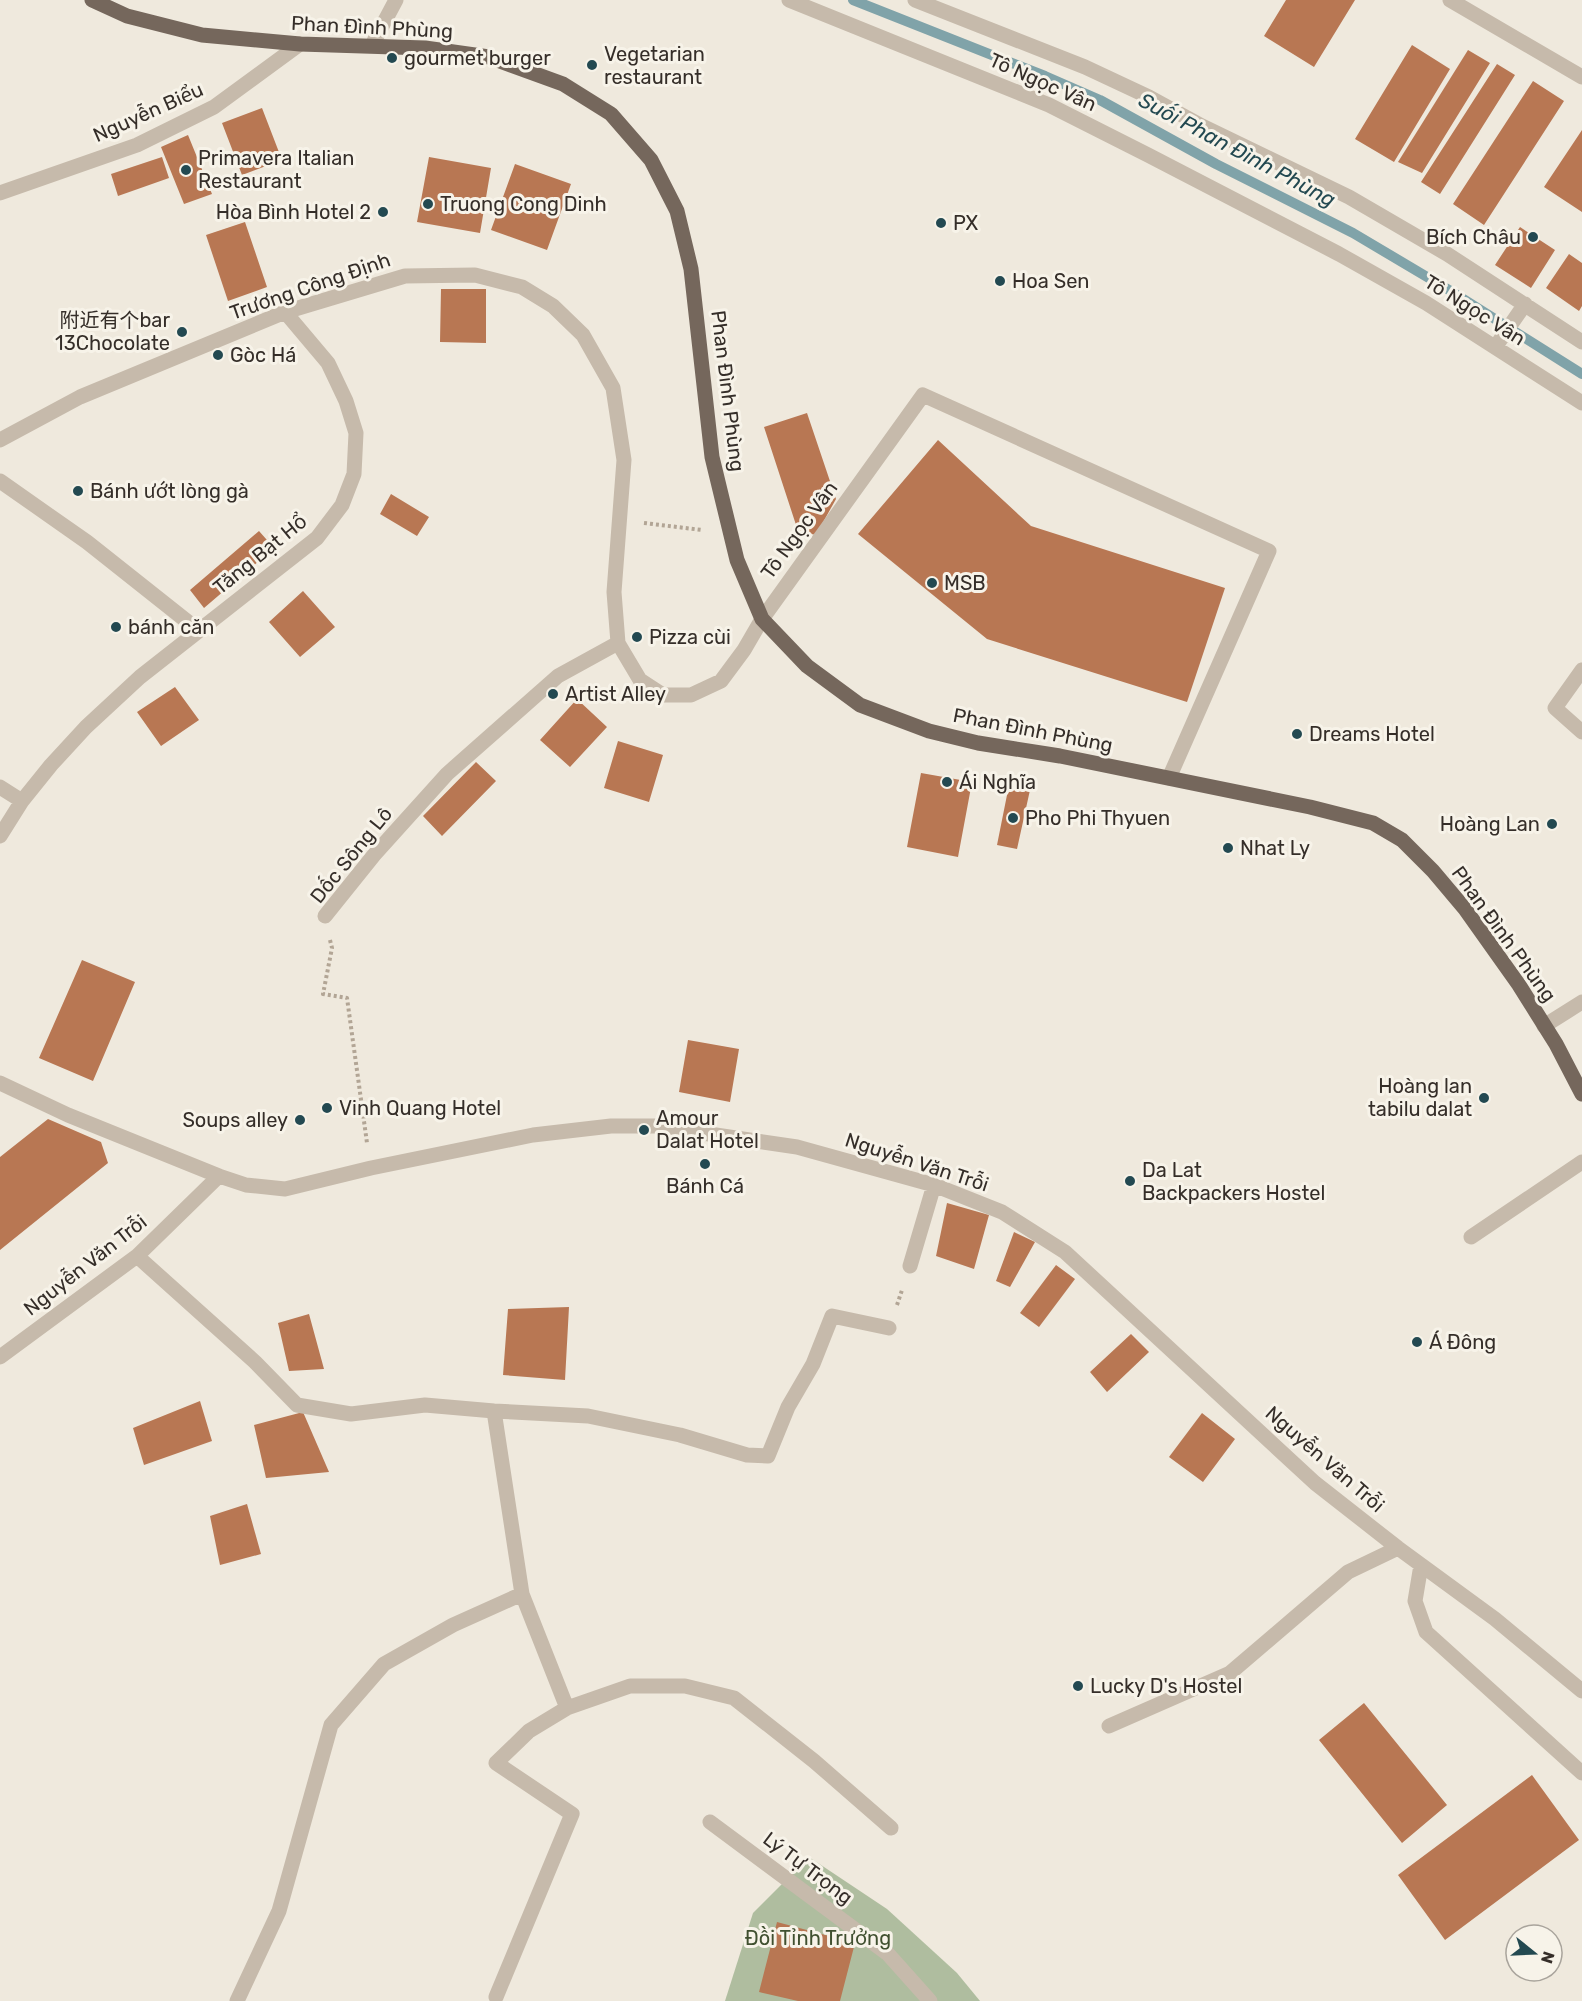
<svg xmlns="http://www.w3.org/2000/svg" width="1582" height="2001" font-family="Rubik,'Noto Sans SC',sans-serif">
<rect width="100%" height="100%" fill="#efe9dd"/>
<path fill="#afbd9f" d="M809,1857L887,1909L957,1973L980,2001H725L753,1913Z"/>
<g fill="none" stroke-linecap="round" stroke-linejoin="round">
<path stroke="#80a3a9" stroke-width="10" d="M853,0L1045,76L1100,100L1216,164L1353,233L1449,290L1582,374"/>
</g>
<path fill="#b87753" d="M1286,0H1355L1314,67L1264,36Z
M1412,45L1450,69L1394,162L1355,139Z
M1468,50L1490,63L1422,173L1398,162Z
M1497,64L1515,75L1440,194L1421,182Z
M1533,81L1564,101L1484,225L1453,204Z
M262,108L282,160L242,175L222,123Z
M1582,130V212L1544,187Z
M188,135L212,194L184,204L161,147Z
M162,157L169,178L118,196L111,174Z
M429,157L491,168L480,233L417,222Z
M515,164L571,184L547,250L491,230Z
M245,222L267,287L228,301L206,235Z
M1520,227L1555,250L1531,288L1495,265Z
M1569,254L1582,263V306L1579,311L1546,288Z
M441,289H486V343L440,342Z
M807,413L836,499L816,535L798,531L764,427Z
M938,440L1031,526L1225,588L1187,702L987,639L858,534Z
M391,494L429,517L417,536L380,514Z
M259,531L274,548L204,608L190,590Z
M303,591L335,627L300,657L269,622Z
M175,687L199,720L161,746L137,712Z
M577,699L607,727L570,767L540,740Z
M618,741L663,755L649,802L604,788Z
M476,762L496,781L442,836L423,816Z
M921,773L972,782L958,857L907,847Z
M1009,785L1030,790L1017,849L997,845Z
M82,960L135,982L93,1081L39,1058Z
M688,1040L739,1049L730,1102L679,1092Z
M48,1119L101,1142L108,1163L0,1250V1157Z
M947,1203L989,1215L974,1269L936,1256Z
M1014,1232L1035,1242L1010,1287L996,1281Z
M1056,1265L1075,1279L1039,1327L1020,1313Z
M569,1307L565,1380L503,1375L508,1309Z
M309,1314L324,1369L289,1371L278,1323Z
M1131,1334L1149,1352L1107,1392L1090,1372Z
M200,1401L212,1441L144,1465L133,1428Z
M303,1412L329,1472L266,1478L254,1425Z
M1202,1413L1235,1439L1203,1482L1169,1457Z
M247,1504L261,1554L220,1565L210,1516Z
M1364,1703L1447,1805L1402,1843L1319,1740Z
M1532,1775L1579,1840L1445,1940L1398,1875Z
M777,1922L855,1943L840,2001H798L759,1992Z"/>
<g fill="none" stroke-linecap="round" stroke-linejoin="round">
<path stroke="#b2a595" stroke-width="4" stroke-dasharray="3 3" stroke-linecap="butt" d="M644,523L702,530
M330,940L332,948L323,994L347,998L367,1143
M897,1305L902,1290"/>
<path stroke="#c6baab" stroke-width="15" d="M789,0L1049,105L1148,155L1339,254L1426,303L1582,403
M915,0L1085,67L1149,97L1202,126L1349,197L1447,254L1582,342
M1450,0L1582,77
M372,45L396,0
M0,193L137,145L214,107L300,44
M1496,346L1525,304
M0,440L80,397L285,312L405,276L475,275L522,287L553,306L583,335L613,388L624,460L614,592L618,643L640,680L663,695H691L721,681L744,650L762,619L923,395L1269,551L1169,778
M0,481L87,542L198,630
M1582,670L1555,708L1582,732
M0,787L22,801
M0,836L22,801L51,765L86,727L140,677L317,538L342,505L354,474L356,433L346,401L328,363L285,312
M325,916L374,855L447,774L558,676L618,643
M1544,1026L1582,1002
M0,1083L68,1115L219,1176L246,1185L285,1189L371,1168L533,1135L611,1126H655L797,1147L934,1185L1002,1212L1065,1252L1315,1483L1398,1548L1495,1619L1582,1691
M1471,1237L1582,1162
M137,1256L255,1362L297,1405L351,1414L425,1405L494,1411L588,1416L680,1435L747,1455L768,1456L788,1407L813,1364L832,1316L889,1328
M910,1266L934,1185
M0,1357L137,1256L219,1176
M1421,1565L1415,1601L1426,1632L1582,1773
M522,1594L567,1708L630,1686H685L734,1698L814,1761L891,1828
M1109,1726L1230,1673L1348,1572L1398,1548
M710,1822L888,1954L930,2001
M496,1997L572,1814L496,1763L529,1731L567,1708
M237,2001L279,1911L331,1725L384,1664L453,1625L522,1594L494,1411"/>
<path stroke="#75675c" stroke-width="15" d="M92,0L127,16L202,35L300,44L425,48L489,57L563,84L611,114L651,160L677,211L691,269L712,457L737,560L762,619L807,666L860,705L929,731L978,743L1060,756L1310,807L1373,823L1402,840L1433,871L1465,909L1519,985L1556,1044L1582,1094"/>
</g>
<g fill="#234951" stroke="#f7f3e9" stroke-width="2">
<circle cx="392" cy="58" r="6"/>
<circle cx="592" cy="65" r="6"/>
<circle cx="186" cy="170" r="6"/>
<circle cx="428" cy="204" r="6"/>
<circle cx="383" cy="212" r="6"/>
<circle cx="941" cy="223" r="6"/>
<circle cx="1533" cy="237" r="6"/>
<circle cx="1000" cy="281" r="6"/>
<circle cx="182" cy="332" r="6"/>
<circle cx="218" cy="355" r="6"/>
<circle cx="78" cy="491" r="6"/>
<circle cx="932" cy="583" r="6"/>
<circle cx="116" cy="627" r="6"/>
<circle cx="637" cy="637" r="6"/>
<circle cx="553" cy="694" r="6"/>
<circle cx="1297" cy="734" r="6"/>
<circle cx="947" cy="782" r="6"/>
<circle cx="1013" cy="818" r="6"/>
<circle cx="1552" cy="824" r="6"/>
<circle cx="1228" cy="848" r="6"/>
<circle cx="1484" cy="1098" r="6"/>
<circle cx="327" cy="1108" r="6"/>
<circle cx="300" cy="1120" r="6"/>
<circle cx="644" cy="1130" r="6"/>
<circle cx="705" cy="1164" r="6"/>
<circle cx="1130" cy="1181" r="6"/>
<circle cx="1417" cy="1342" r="6"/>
<circle cx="1078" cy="1686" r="6"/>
</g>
<g text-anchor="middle" stroke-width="6" stroke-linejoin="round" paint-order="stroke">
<g font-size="20" fill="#352e29" stroke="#f7f3e9">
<text transform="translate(372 27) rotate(3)" y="7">Phan Đình Phùng</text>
<text transform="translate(1043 82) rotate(24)" y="7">Tô Ngọc Vân</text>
<text transform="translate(148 112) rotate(-24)" y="7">Nguyễn Biểu</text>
<text transform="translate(310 286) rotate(-19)" y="7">Trương Công Định</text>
<text transform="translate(1475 310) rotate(32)" y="7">Tô Ngọc Vân</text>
<text transform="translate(728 391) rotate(83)" y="7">Phan Đình Phùng</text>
<text transform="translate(799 530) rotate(-54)" y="7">Tô Ngọc Vân</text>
<text transform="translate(260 554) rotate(-39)" y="7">Tăng Bạt Hổ</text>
<text transform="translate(1033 730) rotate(11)" y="7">Phan Đình Phùng</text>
<text transform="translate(351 855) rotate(-51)" y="7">Dốc Sông Lô</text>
<text transform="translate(1504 934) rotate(54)" y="7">Phan Đình Phùng</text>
<text transform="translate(917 1162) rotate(18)" y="7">Nguyễn Văn Trỗi</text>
<text transform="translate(85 1265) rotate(-38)" y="7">Nguyễn Văn Trỗi</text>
<text transform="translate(1325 1459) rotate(41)" y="7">Nguyễn Văn Trỗi</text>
<text transform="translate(808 1868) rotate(37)" y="7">Lý Tự Trọng</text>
</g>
<g font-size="20" fill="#352e29" stroke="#f7f3e9" text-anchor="start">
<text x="604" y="61">Vegetarian<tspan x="604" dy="23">restaurant</tspan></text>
<text x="404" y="65">gourmet burger</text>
<text x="198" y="165">Primavera Italian<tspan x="198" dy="23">Restaurant</tspan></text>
<text x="440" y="211">Truong Cong Dinh</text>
<text x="371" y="219" text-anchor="end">Hòa Bình Hotel 2</text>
<text x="953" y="230">PX</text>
<text x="1521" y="244" text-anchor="end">Bích Châu</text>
<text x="1012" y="288">Hoa Sen</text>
<text x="170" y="327" text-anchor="end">附近有个bar<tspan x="170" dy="23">13Chocolate</tspan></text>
<text x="230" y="362">Gòc Há</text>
<text x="90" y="498">Bánh ướt lòng gà</text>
<text x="944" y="590">MSB</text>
<text x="128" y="634">bánh căn</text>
<text x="649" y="644">Pizza cùi</text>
<text x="565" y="701">Artist Alley</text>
<text x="1309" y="741">Dreams Hotel</text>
<text x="959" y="789">Ái Nghĩa</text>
<text x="1025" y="825">Pho Phi Thyuen</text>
<text x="1540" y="831" text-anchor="end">Hoàng Lan</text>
<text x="1240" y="855">Nhat Ly</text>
<text x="1472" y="1093" text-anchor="end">Hoàng lan<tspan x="1472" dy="23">tabilu dalat</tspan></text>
<text x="339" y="1115">Vinh Quang Hotel</text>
<text x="656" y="1125">Amour<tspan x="656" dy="23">Dalat Hotel</tspan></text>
<text x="288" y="1127" text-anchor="end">Soups alley</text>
<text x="1142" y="1177">Da Lat<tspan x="1142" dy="23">Backpackers Hostel</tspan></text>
<text x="705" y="1193" text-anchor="middle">Bánh Cá</text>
<text x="1429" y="1349">Á Đông</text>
<text x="1090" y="1693">Lucky D's Hostel</text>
</g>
<g font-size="20" fill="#405030" stroke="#f7f3e9">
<text x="818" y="1945">Đồi Tỉnh Trưởng</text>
</g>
<g font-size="21" font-style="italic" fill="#234951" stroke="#f7f3e9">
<text transform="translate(1237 150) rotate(28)" y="7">Suối Phan Đình Phùng</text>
</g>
</g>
<g transform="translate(1534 1953) rotate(108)"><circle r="28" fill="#f7f3e9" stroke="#a9a49c" stroke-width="1.5"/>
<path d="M0-4.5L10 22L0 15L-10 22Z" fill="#234951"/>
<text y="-9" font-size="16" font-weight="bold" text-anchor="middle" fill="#352e29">N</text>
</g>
</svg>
